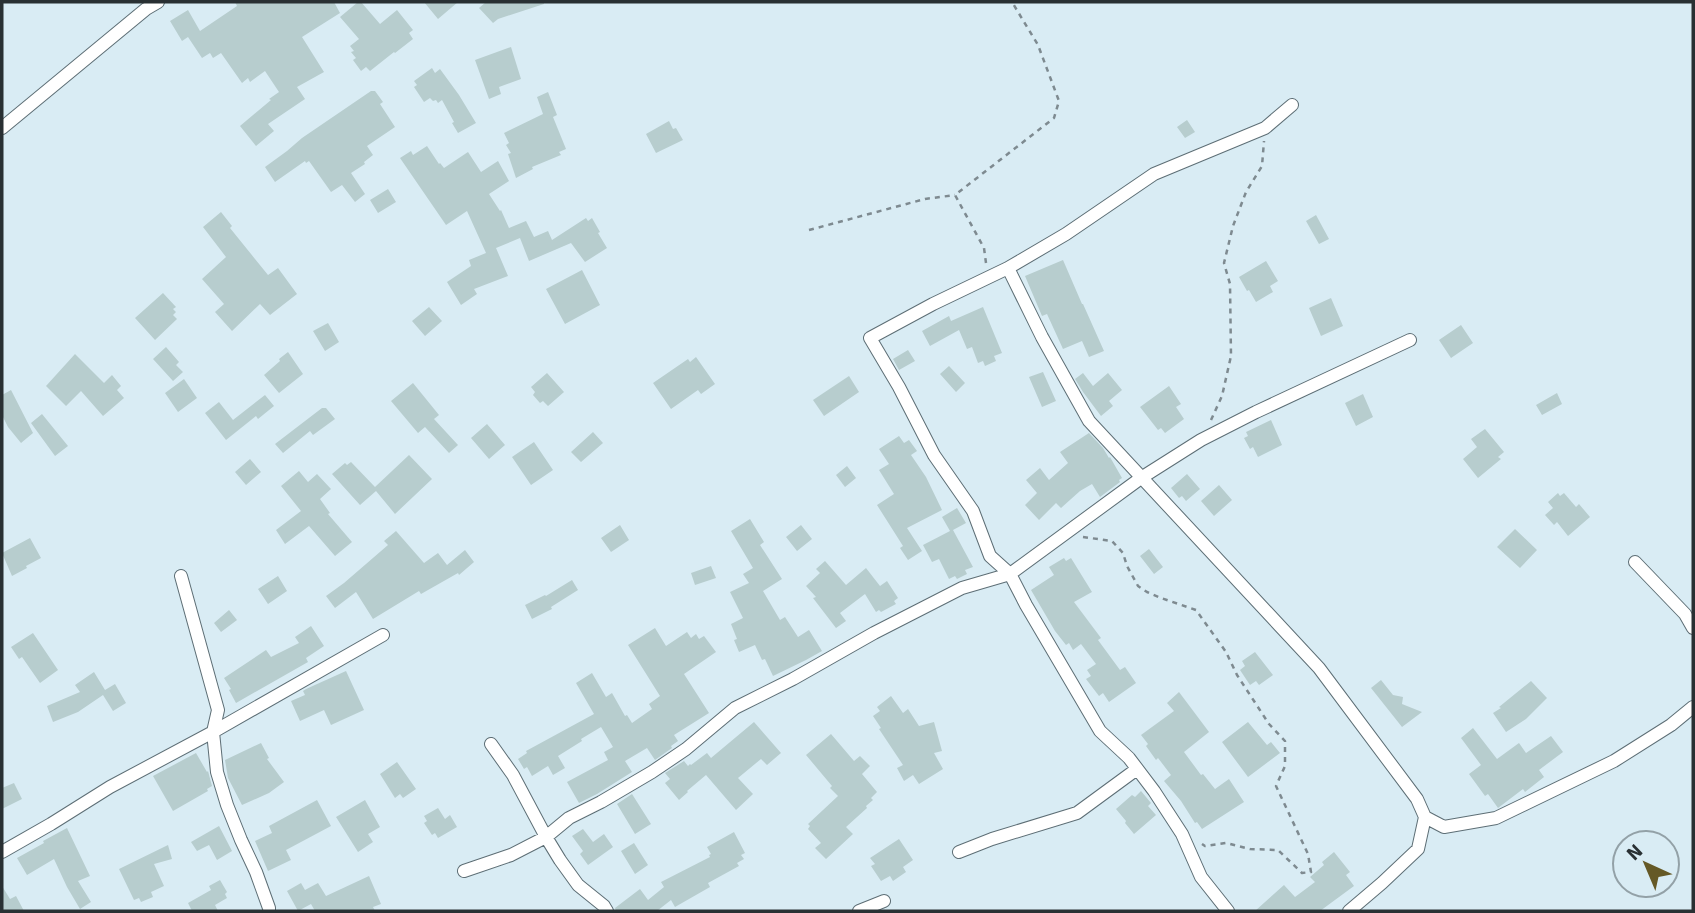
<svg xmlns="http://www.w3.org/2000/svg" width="1695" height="913" font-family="Signika,sans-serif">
<rect width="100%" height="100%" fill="#d9ecf4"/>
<path fill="#b7cdce" d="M235,2H334L340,13L302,37L324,72L297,87L305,99L268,124L274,131L256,146L240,126L271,100L269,99L279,92L265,71L250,82L248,78L242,83L221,53L213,58L210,53L202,58L188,37L182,41L170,21L188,10L200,31L237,6Z
M358,2H361L380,24L397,10L413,30L409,33L413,39L395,53L394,52L370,71L366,67L361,71L353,60L356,58L351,52L354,51L350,46L359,39L340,17Z
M424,2H458L438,19Z
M486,2H544V4L498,19L493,23L479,8Z
M511,47L521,79L499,87L501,94L489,99L475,60Z
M432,68L435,73L440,69L459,95L476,123L458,133L452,123L454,122L442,100L438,103L436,100L433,101L430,98L424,102L414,87L417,85L414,81Z
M371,91H375L383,102L380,104L395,127L367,146L373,155L364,162L365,164L351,173L365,194L355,202L342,185L331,192L309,161L306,163L305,161L275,182L265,167L287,151L302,138Z
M548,92L557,115L553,117L566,149L559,152L561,155L532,167L533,169L516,178L508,154L511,153L506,145L509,143L504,133L543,114L537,97Z
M1187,120L1195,132L1185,138L1177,127Z
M669,121L673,129L676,128L683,140L656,153L646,134Z
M427,146L439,164L440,163L444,168L468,152L481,172L498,161L509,181L489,194L500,211L501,210L509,228L526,221L534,237L548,231L552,240L586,218L588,221L592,218L600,232L598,233L607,248L585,262L571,243L529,261L520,238L496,248L508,276L474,289L477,294L461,305L447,282L471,266L469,260L486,253L467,211L446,225L400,158L411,151L413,155Z
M388,189L396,202L378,213L370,200Z
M221,212L232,226L230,228L268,275L278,268L297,294L270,315L260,304L232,331L215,312L224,304L202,279L226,257L203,227Z
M1316,215L1329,239L1319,244L1306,221Z
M1063,260L1082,304H1083L1104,351L1089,357L1082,341L1063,349L1047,314L1042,316L1025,276Z
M1266,261L1278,281L1270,286L1273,292L1256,302L1249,290L1247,291L1239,277Z
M582,270L600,305L565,324L546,289Z
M163,293L176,307L173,309L176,312L173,315L177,319L155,340L135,318Z
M1331,298L1343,326L1321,336L1309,308Z
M429,307L442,321L425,336L412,321Z
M983,307L1002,353L994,356L996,361L985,366L983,361L978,363L972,347L967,349L959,330L930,346L922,331L949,316L951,321Z
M328,323L339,342L325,351L313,331Z
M1461,325L1473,343L1451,358L1439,340Z
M166,347L179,362L176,365L183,372L173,381L153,359Z
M908,350L915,361L899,370L893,359Z
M288,352L303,374L279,393L264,375L280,361L279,359Z
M75,354L104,383L112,375L121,386L117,390L124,398L103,416L81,391L66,406L46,386Z
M696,357L715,384L701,394L698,390L671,409L653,383L688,359L690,362Z
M949,366L965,383L956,392L940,374Z
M1043,372L1056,401L1042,407L1029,377Z
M547,373L564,392L548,406L543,401L540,403L533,395L535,392L531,387Z
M1083,373L1093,386L1108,373L1122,390L1109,401L1113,406L1101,416L1083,392L1075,379Z
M849,376L859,392L824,416L813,400Z
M184,379L197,398L178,412L165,393Z
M413,383L439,415L434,419L458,445L449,453L425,427L418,433L391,401Z
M1169,386L1181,404L1176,407L1184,419L1165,433L1161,428L1158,430L1140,407Z
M11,390L33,433L21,443L8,427L2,415V395Z
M1557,393L1562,404L1542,415L1536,405Z
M1363,394L1373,417L1356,426L1345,403Z
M265,395L274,406L258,419L256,416L226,440L205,413L219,402L233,420Z
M322,408H326L335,419L313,435L310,431L283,453L275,444Z
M42,414L68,446L55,456L31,423Z
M1271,420L1282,445L1258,457L1253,447L1250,449L1244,438L1248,436L1246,432Z
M487,424L505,445L489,459L471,438Z
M1485,429L1504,452L1498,457L1501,459L1478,478L1463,459L1477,447L1471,439Z
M593,432L603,443L581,462L571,452Z
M1089,433L1103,448L1109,458L1110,457L1122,478L1119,480L1120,482L1100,497L1092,484L1080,491L1061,508L1056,503L1039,520L1025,505L1037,493L1026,480L1040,468L1049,480L1068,463L1060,452Z
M899,436L904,443L909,440L917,451L911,455L926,477L942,510L907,528L922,551L908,560L900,548L903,546L877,505L894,494L879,470L889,464L879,449Z
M534,442L553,470L531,485L512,457Z
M409,455L432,479L395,514L376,491L360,505L332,474L345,463L347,465L351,462L375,487Z
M250,459L261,472L246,485L235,472Z
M847,466L856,478L845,487L836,475Z
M299,471L308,482L317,474L331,489L320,499L330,513L328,514L352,542L335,556L309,526L285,544L276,530L301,511L281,486Z
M1187,474L1200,489L1186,501L1182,496L1179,498L1171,488Z
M1219,485L1232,500L1214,516L1201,501Z
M1558,493L1560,496L1564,493L1576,507L1579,504L1590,517L1568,536L1557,522L1554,525L1545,515L1553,508L1548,502Z
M957,508L966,523L953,530L973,567L965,570L967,574L957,579L955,576L949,579L939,559L932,562L923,545L950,531L942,517Z
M750,519L764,542L760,545L782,579L763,591L780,620L785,617L798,637L809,630L822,651L806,660L773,676L765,659L762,660L755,645L739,652L734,640L737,639L731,624L743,618L730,592L749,583L743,574L753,568L731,531Z
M620,525L629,540L611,552L601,538Z
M801,525L812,539L797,551L786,537Z
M1515,529L1537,550L1520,568L1497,547Z
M396,531L424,563L438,553L447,565L465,550L474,562L459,575L458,573L421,594L419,591L373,619L356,592L335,608L326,596L344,583L388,545L384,541Z
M30,538L41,558L26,566L27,568L12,576L2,553Z
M1149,549L1163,567L1154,574L1140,556Z
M1064,558L1066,561L1071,558L1092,592L1074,602L1101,638L1098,640L1120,670L1125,667L1136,683L1109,702L1103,693L1099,696L1086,679L1091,676L1087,670L1096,664L1081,644L1073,650L1069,643L1066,645L1055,631L1031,590L1054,575L1049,567Z
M825,561L846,585L866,568L880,586L887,581L898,598L894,601L896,604L881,612L879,610L876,612L865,594L840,613L846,621L836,628L813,598L816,597L806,586L820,573L816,569Z
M711,566L716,578L695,585L691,573Z
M278,576L287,591L268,604L258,589Z
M572,580L578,590L551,607L552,609L532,619L525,605L545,595L546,596Z
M229,610L237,620L221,632L214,623Z
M311,626L324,646L306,658L308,662L236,703L229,690L231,689L224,678L266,650L271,657L299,643L295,637Z
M655,628L666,646L687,632L691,638L696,634L699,639L704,636L716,652L684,674L709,713L674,735L678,741L671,746L672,748L655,760L647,748L625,761L632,772L597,794L579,803L567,782L608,760L604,752L613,747L601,727L581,739L582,741L558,756L565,768L553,775L548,766L532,776L527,767L524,769L518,759L527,753L526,751L594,714L576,683L592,673L606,697L612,693L625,716L627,715L632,723L652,709L649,704L660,696L628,645Z
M33,633L58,670L40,683L22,657L19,659L11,647Z
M1255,652L1273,675L1259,685L1256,681L1250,685L1240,670L1245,666L1242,661Z
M346,671L364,710L331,725L324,710L300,721L291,701L305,695L303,691L306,689Z
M94,672L105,690L115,684L126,703L113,711L103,695L78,712L53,722L47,706L80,692L75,685Z
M1381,680L1393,695L1403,697L1402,704L1422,712L1402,727L1371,688Z
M1531,681L1547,698L1526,719L1506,732L1493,713L1501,708L1499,707Z
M1179,692L1209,732L1184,752L1201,775L1203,774L1215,789L1229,779L1244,802L1202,829L1197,822L1195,823L1181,801L1164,781L1171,775L1158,758L1156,760L1146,746L1148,744L1141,735L1174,711L1167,703Z
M891,696L903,713L908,709L919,726L934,722L942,751L934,753L943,769L919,784L913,775L904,781L897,768L903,765L879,729L881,728L873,716L880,711L877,707Z
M754,722L781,753L767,765L761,759L738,778L753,794L736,810L706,775L687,791L688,792L679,800L665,783L670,779L665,773L684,761L688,766L690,764L691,765L707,753L711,758Z
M1248,722L1267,745L1271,742L1280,753L1248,777L1222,742Z
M1473,728L1497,759L1519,743L1526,753L1551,736L1563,752L1539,770L1544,777L1525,792L1523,789L1498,808L1488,794L1485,796L1469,774L1481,765L1461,738Z
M831,734L854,761L860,756L870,766L862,774L877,792L871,798L873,800L866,806L867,808L846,827L853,834L826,859L815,848L821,843L808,829L810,826L808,824L838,796L830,788L832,786L806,755Z
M261,743L269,758L267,759L284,782L269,793L242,805L228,778L225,760Z
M196,753L207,772L208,771L212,786L207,789L208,791L173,811L153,776Z
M397,762L416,789L403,798L400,794L395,798L380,774Z
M14,783L22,799L2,809V788Z
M1141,791L1151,803L1148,806L1156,815L1134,834L1125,823L1126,821L1116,809L1132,795L1135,797Z
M632,794L651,824L635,834L617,804Z
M317,800L331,826L286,850L291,860L268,871L255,841L272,833L269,826Z
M365,800L380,827L368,834L373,842L358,852L336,817Z
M438,808L445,819L450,815L457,827L438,838L435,833L432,835L424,823L427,821L424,816Z
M219,826L232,851L217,860L209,845L197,851L191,842Z
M67,828L90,876L78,881L91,902L80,909L67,887L54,859L27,875L17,858L44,843L43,841Z
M583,829L593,842L604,834L613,847L588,865L580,854L583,851L572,836Z
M734,832L745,853L741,855L744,859L737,863L739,866L708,883L710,887L675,907L671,900L657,911H616L615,908L640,889L648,900L664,887L661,882L710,857L709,855L711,854L707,847Z
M899,839L913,860L903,867L906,872L893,881L890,876L881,881L871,866L875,864L870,858Z
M634,843L648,865L635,874L621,851Z
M168,845L172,859L154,864L164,886L151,892L153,897L141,902L139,898L134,900L119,869Z
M1334,852L1350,872L1346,875L1354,886L1320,911H1255L1284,885L1295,897L1315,882L1310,877L1324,865L1322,862Z
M369,876L381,904L373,907L375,911H315L311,904L298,911L287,891L301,883L305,890L318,883L326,896Z
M220,880L227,892L225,894L227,898L215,905L218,911H192L188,903L211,890L209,886Z
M2,886L10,899L16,896L24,911H2Z"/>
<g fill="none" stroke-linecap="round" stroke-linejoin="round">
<defs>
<path id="street" d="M2,128L146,9L158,2
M1008,268L1042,337L1089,421L1319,668L1417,799L1425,817L1418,849L1382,883L1349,911
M1635,562L1685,614L1693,628
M181,576L218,710L213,732L217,772L227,805L241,840L256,872L269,908V911
M491,744L513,775L546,837L560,860L578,885L604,906L607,911
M1425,817L1444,827L1496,818L1614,761L1671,725L1693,707
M2,852L51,824L110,787L213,732L383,635
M959,852L992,839L1077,813L1137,769
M464,871L511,855L546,837L569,818L601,802L652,772L686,749L735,708L793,679L874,633L962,588L1010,574L1141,478L1201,440L1256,412L1410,340
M859,911L884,901
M1228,911L1201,877L1182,834L1154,791L1129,758L1100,731L1026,605L1010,574L990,556L973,511L934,455L899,387L870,338L933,304L1008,268L1066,234L1154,174L1265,128L1292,105"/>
</defs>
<use href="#street" stroke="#5d6e75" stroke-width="14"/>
<path stroke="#7e8a90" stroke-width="2.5" stroke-dasharray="5 5" stroke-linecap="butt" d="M809,230L925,199L955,195
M986,263L984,248L955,195L1054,118L1059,101L1038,45L1012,2
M1211,420L1222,396L1231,356L1230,284L1224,263L1233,226L1246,192L1262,166L1264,141
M1083,537L1112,541L1123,553L1127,566L1138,586L1147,592L1161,598L1196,610L1226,652L1237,675L1254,701L1269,724L1285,741V766L1276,786L1308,854L1311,872L1302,873L1278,850L1250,849L1226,843L1205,846L1202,844"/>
<use href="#street" stroke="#fff" stroke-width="12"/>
</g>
<rect width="1695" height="913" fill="none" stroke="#293033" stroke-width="7"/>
<g transform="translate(1646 864) rotate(316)"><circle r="33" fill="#d9ecf4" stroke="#93a1a7" stroke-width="2"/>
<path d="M0-5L12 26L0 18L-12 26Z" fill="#655926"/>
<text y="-10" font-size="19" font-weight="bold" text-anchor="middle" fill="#293033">N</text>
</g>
</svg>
